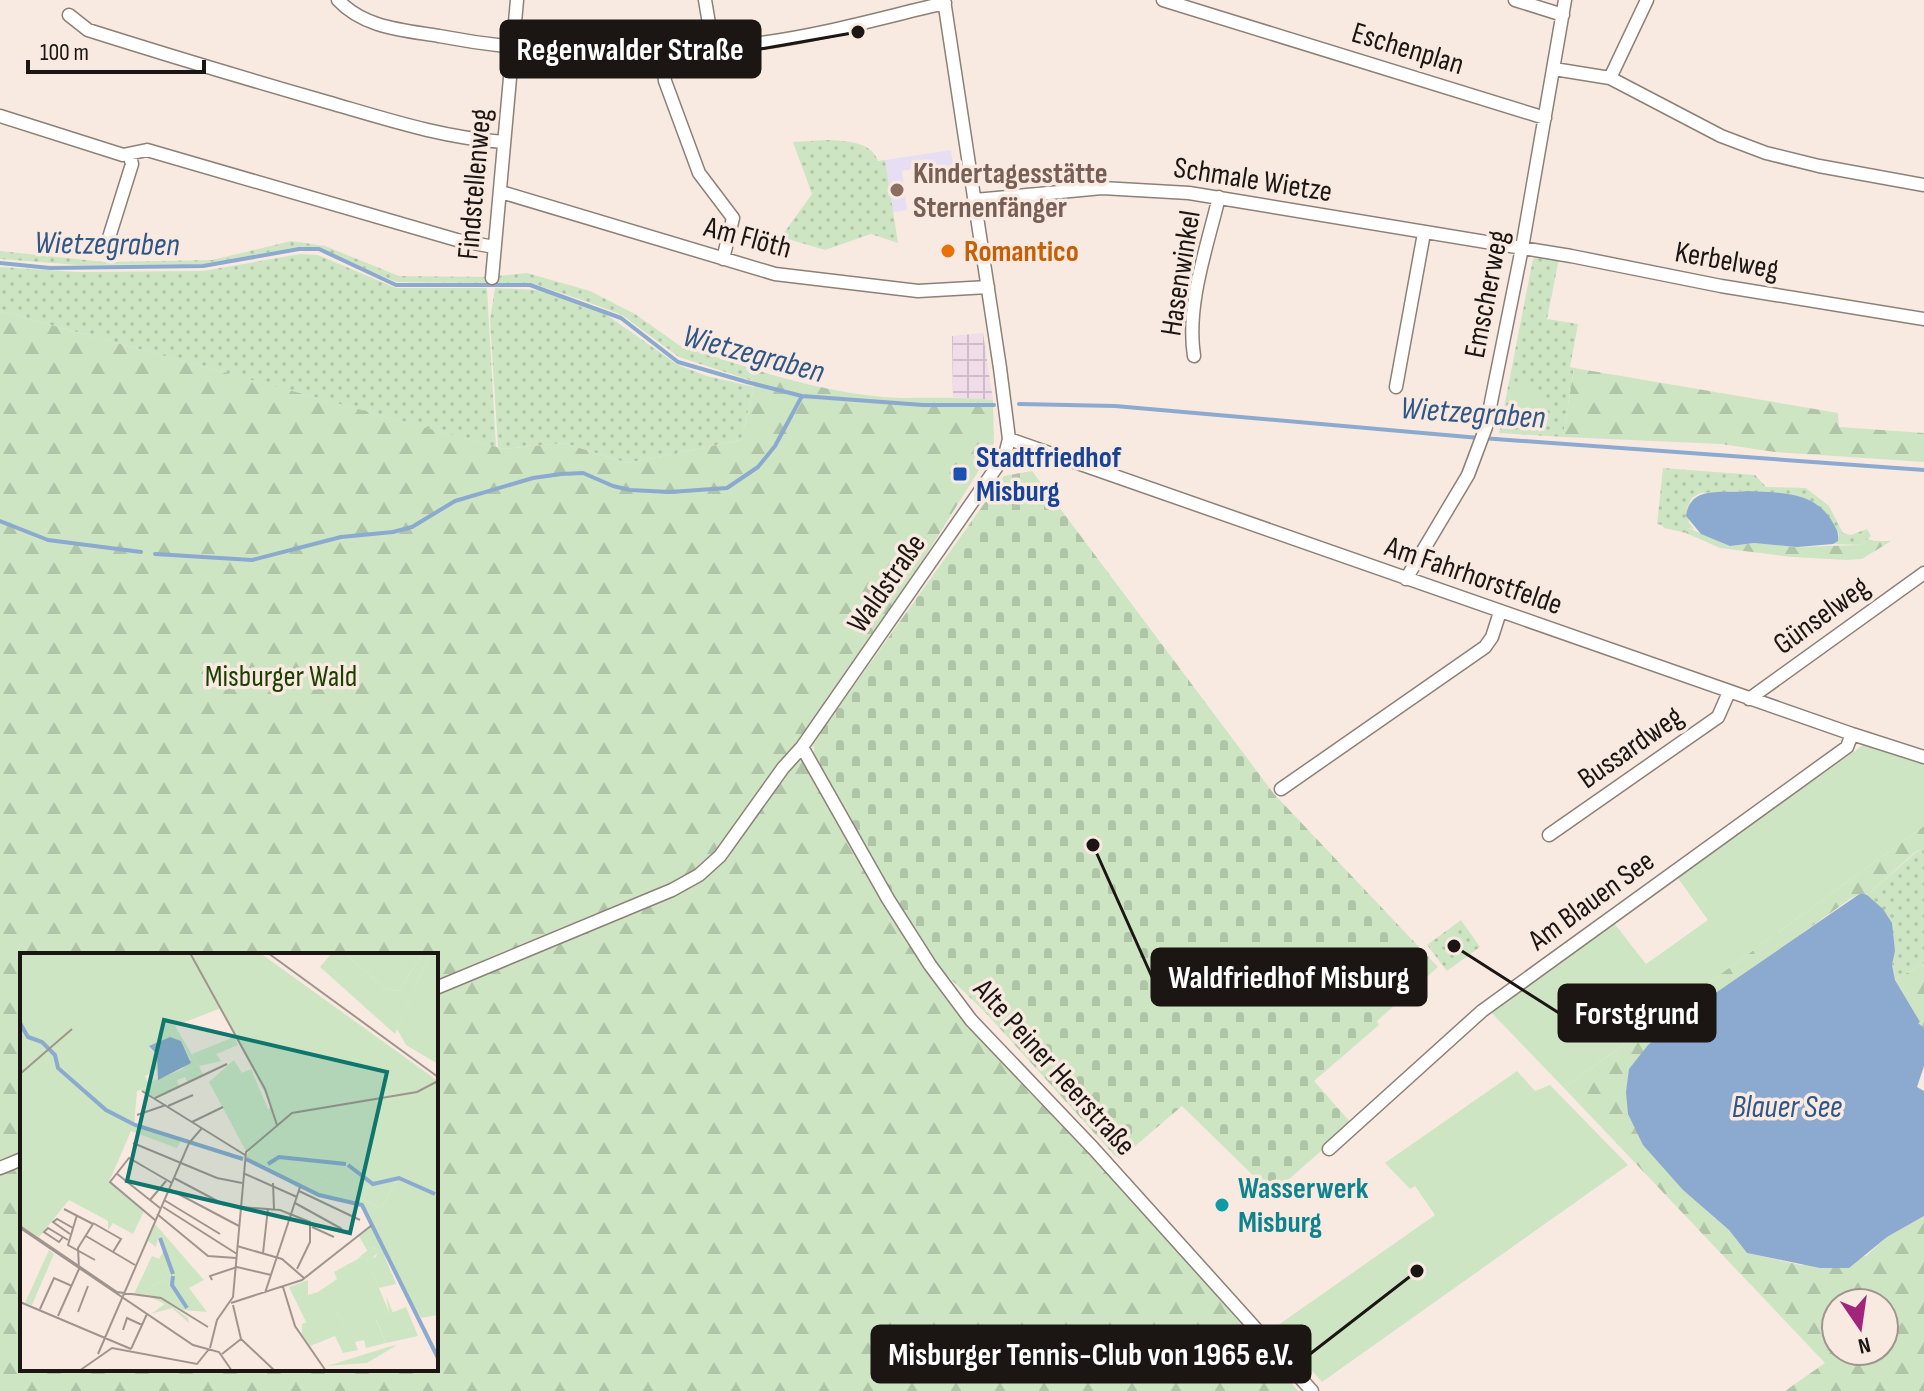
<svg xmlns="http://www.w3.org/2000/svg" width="1924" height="1391" font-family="'Sofia Sans Condensed',sans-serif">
<defs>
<pattern id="industrial-grid" width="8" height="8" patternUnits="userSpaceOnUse" patternTransform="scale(2)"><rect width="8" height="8" fill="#f1dcea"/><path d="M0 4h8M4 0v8" fill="none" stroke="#cebcc8"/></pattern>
<pattern id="grass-dots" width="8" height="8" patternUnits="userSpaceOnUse" patternTransform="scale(2)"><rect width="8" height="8" fill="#cee5c3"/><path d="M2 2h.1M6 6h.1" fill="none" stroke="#b0c4a7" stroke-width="1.8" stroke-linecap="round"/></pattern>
<pattern id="forest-firs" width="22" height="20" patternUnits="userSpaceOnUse" patternTransform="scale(2)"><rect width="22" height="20" fill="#cee5c3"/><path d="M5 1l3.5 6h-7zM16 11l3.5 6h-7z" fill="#b0c4a7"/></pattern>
<pattern id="cemetery-stones" width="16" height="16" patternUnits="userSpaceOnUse" patternTransform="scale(2)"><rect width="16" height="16" fill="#cee5c3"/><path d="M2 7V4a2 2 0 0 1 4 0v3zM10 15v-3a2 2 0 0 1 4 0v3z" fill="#b0c4a7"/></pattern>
</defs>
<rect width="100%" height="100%" fill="#f8eae0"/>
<path fill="url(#industrial-grid)" d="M983,333L993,400L953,397L952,336Z"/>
<path fill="#e8def3" d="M951,150L953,165L931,168L930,166L902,171L907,210L893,212L885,160Z"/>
<path fill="url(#grass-dots)" d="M827,140C846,141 871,141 878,161L885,160L898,243L871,234L825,250L781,237L812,194L793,142Z
M291,241L325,246L399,276L489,277L488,283L396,282L319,248L299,247L202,264L79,265L0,259V251L105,262L212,260Z
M300,254L318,255L396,288H487L496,447L0,311V267L77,272L203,271Z
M1539,255L1559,259L1547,319L1578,324L1570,367L1574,368L1563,437L1499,433L1533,259Z
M527,273L590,291L635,314L679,345L750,368L753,381L679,357L622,315L585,301L534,284H495L497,276Z
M495,288L537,290L553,294L604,313L678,365L707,376L754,387L741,440L627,463L564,443L504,449L498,447L490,320Z
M1663,468L1755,475L1766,487L1806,488L1829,506L1843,533L1851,535L1867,529L1871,536L1861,545L1833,544L1838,541L1839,534L1829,517L1749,491L1700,493L1692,498L1687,508L1689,523L1694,529L1688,528L1686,533L1664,528L1662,525L1657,524Z
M1924,848V963L1895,980L1892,965L1895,951L1867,895L1915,853Z
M1461,920L1480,947L1447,971L1427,945Z"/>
<path fill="url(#forest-firs)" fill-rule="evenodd" d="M0,311L504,449L564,443L627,463L741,440L754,387L750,368C798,383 850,396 901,398C932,398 962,397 993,400L994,446L908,584L797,748L966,1021L1128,1191L1298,1391H0ZM22,955H436V1369H22Z
M1574,368L1838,413L1839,427L1924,433V462L1775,452L1721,444L1563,437Z
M1688,528L1730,546L1754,543L1797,547L1861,545L1868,539L1875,541H1891L1862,559L1847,560L1792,557L1720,548L1686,533Z
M1924,826V848L1914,853L1867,895L1861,893L1850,899L1691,1012L1672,1176L1683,1190L1729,1230L1747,1253L1801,1265L1866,1256L1887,1237L1924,1216V1391H1785L1825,1363L1564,1088ZM1836,1303H1884V1351H1836Z
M1924,963V1028L1917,1023L1919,1021L1895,980Z"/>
<path fill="url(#cemetery-stones)" d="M1032,471L1274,794L1438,967L1377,1021L1379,1025L1314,1081L1352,1124L1272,1194L1182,1106L1120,1159L1114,1155L985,1012L932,961L815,760L813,743L1004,476Z"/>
<path fill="#cee5c3" d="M1528,383L1553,420L1530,435L1506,398Z
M1866,743L1924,760V826L1564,1088L1489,1010L1614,923L1646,964L1708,920L1677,877Z
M1517,1071L1535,1091L1550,1085L1628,1165L1322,1382L1274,1328L1435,1215L1415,1186L1410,1189L1385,1163Z"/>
<path fill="#8ca9cf" d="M1748,491C1780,493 1816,491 1833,523C1837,530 1839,533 1838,541L1833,544L1797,547L1754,543L1730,546L1701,534L1686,516C1690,484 1724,494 1748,491Z
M1861,893L1867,895L1883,909L1892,923L1895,951L1892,965L1895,980L1920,1022L1918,1023L1924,1028V1066L1917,1087L1924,1091V1216L1887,1237L1849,1268H1820L1747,1253L1729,1230L1683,1190L1643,1145L1628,1114L1626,1092L1629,1069L1648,1045L1717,992Z"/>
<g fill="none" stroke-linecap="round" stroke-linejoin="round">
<path stroke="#8ca9cf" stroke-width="4" d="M0,263L50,268L203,266L299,249H319L396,285H530L621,318L678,362L747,382L802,396L923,405H994
M1019,404L1115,406L1468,437L1924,470
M0,521L48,540L141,552
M155,554L252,560L341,537L393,532L412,527L455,501L533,478L561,474L583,473L613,486L630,490L670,492L727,488L758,467L775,446L802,396"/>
<defs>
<path id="minor" d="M338,0C364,28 403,30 439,36C543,56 655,56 760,43C823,35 884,17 945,3
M705,0L713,47
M1163,0L1545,118
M1515,0L1563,15
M69,15L88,30C167,55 247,79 327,102C386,119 443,138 504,142
M662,51L665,81L699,173L733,218L723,259
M1554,69L1610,78L1721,136L1766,153L1819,166L1924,185
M1610,78L1647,0
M0,116L123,155L147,150L457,240L494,247
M501,192L775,274L918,291L988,287
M975,200L1102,188L1189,193L1571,256L1721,286L1924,319
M112,249L106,247L132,164L129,154
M492,278L517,0
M1194,356C1186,305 1207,247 1219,197
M1396,387L1424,233
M1009,439L1852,734L1924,757
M1406,579L1468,475L1486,427L1522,248L1565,0
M1749,699L1924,573
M802,747L888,899L930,965L971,1020L1093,1148L1312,1391
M1281,789L1485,647L1492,637L1500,612
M1549,835L1718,717L1729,692
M436,988L672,890L699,875L720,856L783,768L802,747L1005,455L1009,439L1000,368L944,0
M1329,1149L1482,1011L1847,747L1852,734
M0,1168L22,1159"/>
</defs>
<use href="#minor" stroke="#8c8077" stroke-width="15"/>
<use href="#minor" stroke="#fff" stroke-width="12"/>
</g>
<circle fill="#8d6e63" stroke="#f8eae0" stroke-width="3" cx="897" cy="190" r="8"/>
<circle fill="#e8710a" stroke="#f8eae0" stroke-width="3" cx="948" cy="251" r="8"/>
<rect fill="#1a4fb4" stroke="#f8eae0" stroke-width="3" x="952" y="466" width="16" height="16" rx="4"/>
<circle fill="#0f9aa8" stroke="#f8eae0" stroke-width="3" cx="1222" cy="1205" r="8"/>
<g text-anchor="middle" stroke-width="7" stroke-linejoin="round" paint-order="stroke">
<g font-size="30" fill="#1b1613" stroke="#f8eae0">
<text transform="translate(1408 48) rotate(17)" y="10">Eschenplan</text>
<text transform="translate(1253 179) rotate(9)" y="10">Schmale Wietze</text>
<text transform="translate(474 184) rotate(-85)" y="10">Findstellenweg</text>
<text transform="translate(748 237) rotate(15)" y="10">Am Flöth</text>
<text transform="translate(1727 260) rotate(10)" y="10">Kerbelweg</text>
<text transform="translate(1180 273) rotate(-81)" y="10">Hasenwinkel</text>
<text transform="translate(1486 294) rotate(-79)" y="10">Emscherweg</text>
<text transform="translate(1474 575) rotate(19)" y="10">Am Fahrhorstfelde</text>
<text transform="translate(886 583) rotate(-55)" y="10">Waldstraße</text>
<text transform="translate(1821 615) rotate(-36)" y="10">Günselweg</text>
<text transform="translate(1630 747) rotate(-35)" y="10">Bussardweg</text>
<text transform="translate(1591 900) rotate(-36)" y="10">Am Blauen See</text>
<text transform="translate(1055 1067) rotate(48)" y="10">Alte Peiner Heerstraße</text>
</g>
<g font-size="30" font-weight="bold" fill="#785e54" stroke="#f8eae0" text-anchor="start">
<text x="913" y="183">Kindertagesstätte<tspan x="913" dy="34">Sternenfänger</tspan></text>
</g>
<g font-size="30" font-weight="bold" fill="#c56008" stroke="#f8eae0" text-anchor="start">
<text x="964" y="261">Romantico</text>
</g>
<g font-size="30" font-weight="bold" fill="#164399" stroke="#f8eae0" text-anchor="start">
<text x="976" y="467">Stadtfriedhof<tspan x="976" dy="34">Misburg</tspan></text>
</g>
<g font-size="30" fill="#1c3e01" stroke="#f8eae0">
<text x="281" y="686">Misburger Wald</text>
</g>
<g font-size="30" font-weight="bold" fill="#0d838f" stroke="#f8eae0" text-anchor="start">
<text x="1238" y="1198">Wasserwerk<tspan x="1238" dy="34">Misburg</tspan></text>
</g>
<g font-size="32" font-style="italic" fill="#2f5688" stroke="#f8eae0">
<text transform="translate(107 243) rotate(1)" y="11">Wietzegraben</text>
<text transform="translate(754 353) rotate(15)" y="11">Wietzegraben</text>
<text transform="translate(1473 412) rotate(4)" y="11">Wietzegraben</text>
<text x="1787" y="1117">Blauer See</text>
</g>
</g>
<g transform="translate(20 953)">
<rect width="418" height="418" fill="#f8eae0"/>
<path d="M324,0H404L378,38L366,36ZM410,0H418V111L386,92L377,76ZM256,209L283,214L361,256L376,228H385L412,305L392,349L342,253L276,234L253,217ZM352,294L359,299L352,305L364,302L376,331L359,335L345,303L338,305ZM144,326L154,337L141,345L168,365L169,370L152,355L131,361L145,351L128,343V336ZM366,343L373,360L356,367L366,390L346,395L344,387L335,389L338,397L323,400L315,383L290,393L282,381V371L317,359L325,377L369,359Z" fill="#cee5c3"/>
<path d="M0,0H240L418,128V362L401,365L392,349L411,304L362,276L385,228H376L361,256L283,214L256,209L253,217L225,207L251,152L201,55L155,73L178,112L117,138L114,173L161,187L157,195L111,178L89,229L124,258L113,281L93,270L88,277V268L49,247L19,284L0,272ZM150,84L161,88L171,107L161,117L128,130L125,123L137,116V103L129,94ZM312,0H324L366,36L378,38L404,0H410L375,81L300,14ZM135,271L184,327L169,335L187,359L163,357L141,344L153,337L144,326L128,336L133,342L114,341L132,303L139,306L144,297L138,285L136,294L128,288ZM353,272L391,350L389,351L365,302L354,307L358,299L353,294L348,299L339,283ZM29,297L34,301L12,352L5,350ZM377,392L347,410L307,413L368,394Z" fill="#cee5c3" fill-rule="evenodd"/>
<path d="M214,107L222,120L231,116L255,172L226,198L189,129Z" fill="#cee5c3"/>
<path d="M214,84L218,92L196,101L201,108L179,113L184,123L168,130L165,124L157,127L159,133L134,144L120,137L178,112L172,101ZM345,302L369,359L325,378L317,359L287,371L269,334L288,327V342L298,339L317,326L314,319ZM386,354L398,383L366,390L356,366Z" fill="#cee5c3"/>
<path d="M150,84L161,88L171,110L138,127L137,102L129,93Z" fill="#8ca9cf"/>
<path fill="none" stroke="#8ca9cf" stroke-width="4" d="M0,70L8,84L22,89L35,102L38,115L86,157L115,172L223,206M226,206L299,242L342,252L418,405M248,211L259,204L326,211M328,212L353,231L379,225L415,241M140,285L153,321M153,323L152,332L167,355"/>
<path fill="none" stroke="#a0958e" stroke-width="2" d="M170,0L245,136L257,172M248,0L418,124M0,121L52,76M122,138L225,202M135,145L207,111M148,153L173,142M117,162L146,152M172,169L203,154M113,190L197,225L222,230M96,220L140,255M223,220L277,244M154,225L205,252M253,230L254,256M149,236L219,273M279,238L340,267M130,247L146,228M144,247L200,281M275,250L322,276M143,254L217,301M220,254L260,257L290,269V289L277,316M137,261L188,303L216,305M57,262L48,292L75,307M135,267L90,229L109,205L152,230M73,270L101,286L93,299M0,273L97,339L141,345L188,374M292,274L314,284M0,275L173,392L199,399L212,418M50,281L33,269L37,266L53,275M66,283L115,312M43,284L39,289L24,279L28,275L48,287M217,293L262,306L284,325M243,300L248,255M192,327L190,323L217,314L251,322M263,334L275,373L306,418M245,340L280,234M0,349L111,396M211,350L282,327L352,272M213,352L221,386L255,418M20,356L34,325L52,333M58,359L68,333M38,363L59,316L58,295L73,271L44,256M103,377L107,365L122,372M190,395L197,367L213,344L226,199L272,160L397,139L418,128M111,396L127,361M78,401L169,190L182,175M202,401L221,386M59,418L92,395L177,411L189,396"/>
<path fill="#0f766e" fill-opacity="0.15" stroke="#0f766e" stroke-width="4" d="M144,67L367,119L330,280L107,228Z"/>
<rect width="418" height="418" fill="none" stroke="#1b1613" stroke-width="4"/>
</g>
<path fill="none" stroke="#1b1613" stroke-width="3" d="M858 32L760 49M1093 845L1152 977M1454 946L1559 1013M1417 1271L1310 1354"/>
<g fill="#1b1613" stroke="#f8eae0" stroke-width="3">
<circle cx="858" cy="32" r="8"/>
<circle cx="1093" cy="845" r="8"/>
<circle cx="1454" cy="946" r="8"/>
<circle cx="1417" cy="1271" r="8"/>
</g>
<g fill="#1b1613" stroke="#1b1613" stroke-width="3">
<rect x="501" y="21" width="259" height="56" rx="8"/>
<rect x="1152" y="949" width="274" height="56" rx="8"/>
<rect x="1559" y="985" width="156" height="56" rx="8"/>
<rect x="872" y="1326" width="438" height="56" rx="8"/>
</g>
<g font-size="32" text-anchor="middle" font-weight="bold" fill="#fff">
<text x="630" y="60">Regenwalder Straße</text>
<text x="1289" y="988">Waldfriedhof Misburg</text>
<text x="1637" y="1024">Forstgrund</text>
<text x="1091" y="1365">Misburger Tennis-Club von 1965 e.V.</text>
</g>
<g transform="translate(1860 1327) rotate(167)"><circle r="38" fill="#f8eae0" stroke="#a0958e" stroke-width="2"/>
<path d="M0-6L14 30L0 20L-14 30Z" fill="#a1267b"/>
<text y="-12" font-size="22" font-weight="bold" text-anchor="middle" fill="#1b1613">N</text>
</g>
<path d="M28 60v12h176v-12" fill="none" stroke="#1b1613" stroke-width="4"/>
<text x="40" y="60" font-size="24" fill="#1b1613" stroke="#f8eae0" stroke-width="6" paint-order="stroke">100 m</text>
</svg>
